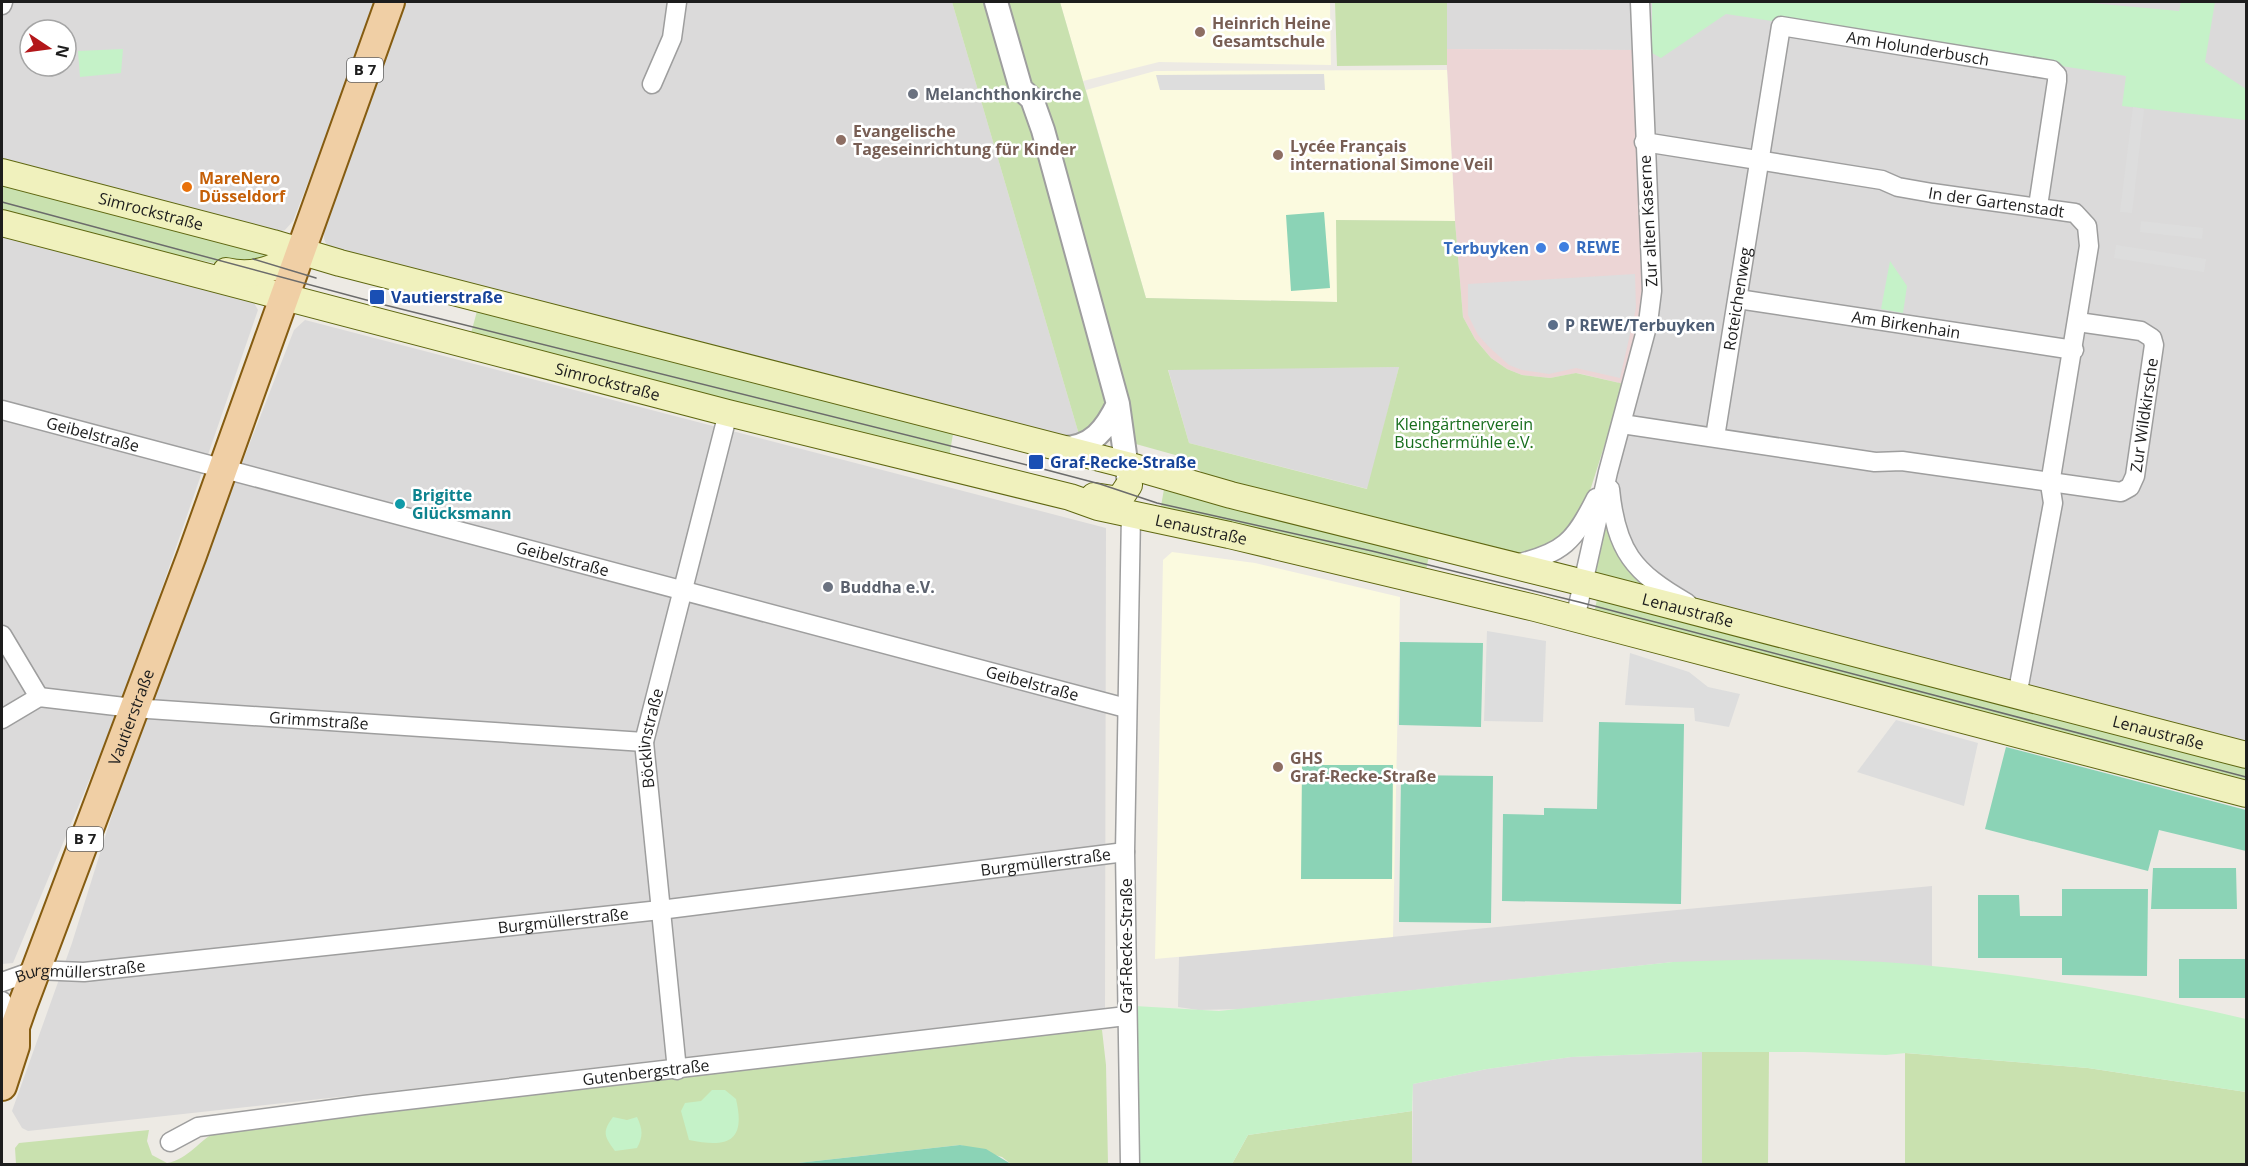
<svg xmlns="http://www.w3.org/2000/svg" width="2248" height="1166" font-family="'Open Sans',sans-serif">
<rect width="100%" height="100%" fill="#edeae4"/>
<path fill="#dbdada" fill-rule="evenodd" d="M2,2H378L293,221L285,230L271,234L2,162ZM30,30H66V66H30Z
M403,2H952L1080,438L1069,440L328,248L324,239V229L341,185L351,142Z
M1447,2H1639L1638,50L1446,49Z
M1643,2H2246V750L1716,613L1665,587L1618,531L1612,473Z
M2,235L253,301L258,310L126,692L13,963L2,964Z
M305,320L1106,528L1105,1008L375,1093L28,1131L22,1128L12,1111L72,943L141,722L294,330Z
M1399,367L1368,489L1189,443L1168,369Z
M1932,886V966L1836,962H1673L1241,1009L1198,1010L1178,1007L1179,957Z
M1702,1052V1164H1412L1413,1084L1487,1069L1571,1057Z"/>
<path fill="#ecd5d5" d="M1446,49L1638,50L1650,285L1624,384L1577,373L1550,378L1522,375L1507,369L1491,358L1475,339L1463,317L1455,221Z"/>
<path fill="#fbfadf" d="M1060,2H1330L1331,65L1159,62L1083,81Z
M1447,70L1455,221L1336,220L1338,302L1146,298L1086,90L1155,71Z
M1172,552L1255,563L1400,597L1393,937L1155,959L1163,560Z"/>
<path fill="#c9e1af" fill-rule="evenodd" d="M952,2H1060L1146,298L1337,302L1336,220L1455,221L1463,317L1475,339L1491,358L1507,369L1522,375L1550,378L1576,373L1624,384L1588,497L1568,537L1523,558L1208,478L1186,458L1100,434L1080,438ZM1399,367L1367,489L1189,443L1168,370Z
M1335,2H1447V65L1337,66Z
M2,181L267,250L265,258L235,267L107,242L2,215Z
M477,311L954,428L949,458L470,337Z
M1164,489L1430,551L1426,570L1160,512Z
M1602,529L1610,530L1655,595L1595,580L1592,568Z
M1598,594L2246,763V786L1594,614Z
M1090,1029L1102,1030L1106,1065L1108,1164H1011L1002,1157L960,1145L789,1164H16L15,1148L19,1143L149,1130L147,1141L152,1155L167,1163C188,1160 200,1139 219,1130Z
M1702,1052H1769L1768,1164H1702Z
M1905,1053L2088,1068L2246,1092V1164H1905Z
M1412,1111V1164H1232L1248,1135Z"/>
<path fill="#c5f2c8" d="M1652,2H2080L2179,11L2181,2H2215L2205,62L2246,89V120L2122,106L2126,76L1726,14L1661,58L1652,53Z
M123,49L121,73L80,77L78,51Z
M1890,261L1907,286L1903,313L1881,309Z
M1673,962C1758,959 1847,957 1932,966C2038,976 2143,995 2246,1019V1092L2088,1068L1906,1053L1886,1055L1804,1052H1702L1571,1057L1487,1069L1413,1084L1412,1111L1248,1135L1232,1164H1138L1135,1006L1219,1011Z
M712,1090H725L736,1099C746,1142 728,1148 689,1140L681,1111L685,1103L701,1101Z
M613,1117L627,1120L637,1117C643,1130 643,1136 637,1148L615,1151C604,1136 602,1132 613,1117Z"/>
<path fill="#8bd3b6" d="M1324,212L1330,288L1291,291L1286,215Z
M1400,642L1483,643L1481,727L1399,725Z
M1599,722L1684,724L1681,904L1502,901L1503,814L1544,815V808L1597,809Z
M2006,747L2246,810V851L2159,830L2148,871L1985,829Z
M1302,765H1393L1392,879H1301Z
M1401,775L1493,776L1491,923L1399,922Z
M2153,868H2236L2237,909H2151Z
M2062,889H2148L2147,976L2062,975V958H1978V895H2019L2020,916H2062Z
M2179,959H2246V998H2179Z
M960,1145L986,1149L1011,1164H789Z"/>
<path fill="#ddd" d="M1324,74L1325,90H1160L1156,75Z
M2133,107L2144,109L2132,213L2120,212Z
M2141,221L2203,228L2202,239L2140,232Z
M2116,245L2206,259L2204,272L2114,258Z
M1635,274L1636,308L1620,378L1576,368L1549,374L1522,370L1509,365L1489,347L1478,335L1468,315V284Z
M1487,631L1546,641L1543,722L1484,721Z
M1630,653L1689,672L1708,687L1740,694L1729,727L1695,721L1694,708L1625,705Z
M1896,720L1978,743L1964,806L1857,772Z"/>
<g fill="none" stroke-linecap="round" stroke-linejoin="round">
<defs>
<g id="minor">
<path d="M2,5L3,2"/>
<path d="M652,84L672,38L677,2"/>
<path id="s1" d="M1644,142L1882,180L1898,187L1932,193L2075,213L2087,226L2089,246L2050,484L2053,503L2017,696"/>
<path id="s2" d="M1738,299L2074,350"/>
<path id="s3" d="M2,410L1126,708"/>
<path id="s4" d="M1622,424L1875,462L1902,461L2121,492L2130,487L2135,476L2154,345L2152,338L2141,331L2078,322"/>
<path id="s5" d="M1715,437L1781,26L2052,70L2057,75V81L2038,206"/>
<path d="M1610,489C1616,551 1633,572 1687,603"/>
<path d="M1516,564C1563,553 1574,542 1596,498"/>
<path d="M1575,619L1608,472L1648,323L1652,291L1640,2"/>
<path d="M2,635L39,697"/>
<path id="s6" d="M2,719L39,697L133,708L644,742"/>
<path id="s7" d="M2,982L36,970L84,972L660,910L1125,852"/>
<path d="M2,1001L15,1027"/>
<path id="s8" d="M677,1070L644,742L728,413"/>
<path id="s9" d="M170,1142L198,1127L364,1105L1126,1016"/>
<path d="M1130,1164L1125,852L1131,514"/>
</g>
<path id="tertiary" d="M996,2L1021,89L1032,99L1043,130L1118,404L1129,483
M1062,448C1092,448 1106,429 1118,404"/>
<g id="secondary">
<path id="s10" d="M2,172L273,243L340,263L1127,465L1231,495L1584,583L2246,755"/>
<path id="s11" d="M2,223L728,413L1070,497L1098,507L1229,535L1535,608L2246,794"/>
<path d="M226,271C255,278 278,268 301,250"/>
<path d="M1094,496L1119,500L1129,485"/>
</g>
<g id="primary">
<path id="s12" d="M2,1086L15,1046V1027L23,1004L192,555L390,2"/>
</g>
</defs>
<use href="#minor" stroke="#9e9e9e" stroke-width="21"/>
<use href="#tertiary" stroke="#9e9e9e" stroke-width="26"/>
<use href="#secondary" stroke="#5f6711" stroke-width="28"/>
<use href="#primary" stroke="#855c11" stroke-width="32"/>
<use href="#minor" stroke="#fff" stroke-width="18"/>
<use href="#tertiary" stroke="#fff" stroke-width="22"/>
<use href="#secondary" stroke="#f0f1bd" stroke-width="26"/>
<use href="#primary" stroke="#f0cfa5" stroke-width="28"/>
<path stroke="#6b6b6b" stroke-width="1.5" d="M2,202L385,305L1043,469L1100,484L1157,503L1372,551L1579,602L2246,777
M253,259L316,278"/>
</g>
<g fill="#8d6e63" stroke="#fff" stroke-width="2">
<circle cx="1200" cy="32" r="6"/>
<circle cx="841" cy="140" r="6"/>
<circle cx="1278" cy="155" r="6"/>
<circle cx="1278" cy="767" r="6"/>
</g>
<g fill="#6b7280" stroke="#fff" stroke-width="2">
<circle cx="913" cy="94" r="6"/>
<circle cx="828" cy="587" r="6"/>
</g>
<circle fill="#e8710a" stroke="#fff" stroke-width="2" cx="187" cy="187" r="6"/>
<g fill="#3f7fe0" stroke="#fff" stroke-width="2">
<circle cx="1564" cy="247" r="6"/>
<circle cx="1541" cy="248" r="6"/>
</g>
<g fill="#1a4fb4" stroke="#fff" stroke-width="2">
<rect x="369" y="289" width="16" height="16" rx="3"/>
<rect x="1028" y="454" width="16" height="16" rx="3"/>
</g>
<circle fill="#5c6f8a" stroke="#fff" stroke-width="2" cx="1553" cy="325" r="6"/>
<circle fill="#0f9aa8" stroke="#fff" stroke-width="2" cx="400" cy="504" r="6"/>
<g text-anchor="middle" stroke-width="5" stroke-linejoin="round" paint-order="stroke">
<g fill="#fff" stroke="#616161" stroke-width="1.5">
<rect x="347" y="58" width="36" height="24" rx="4.5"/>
<rect x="67" y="827" width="36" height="24" rx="4.5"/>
</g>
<g font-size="15" font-weight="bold" fill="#1d1d1d">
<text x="365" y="75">B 7</text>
<text x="85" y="844">B 7</text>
</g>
<g font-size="16" font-weight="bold" fill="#785e54" stroke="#fff" text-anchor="start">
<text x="1212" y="29">Heinrich Heine<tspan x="1212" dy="18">Gesamtschule</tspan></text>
<text x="853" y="137">Evangelische<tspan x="853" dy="18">Tageseinrichtung für Kinder</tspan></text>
<text x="1290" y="152">Lycée Français<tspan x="1290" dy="18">international Simone Veil</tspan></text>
<text x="1290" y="764">GHS<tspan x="1290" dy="18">Graf-Recke-Straße</tspan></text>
</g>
<g font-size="16" fill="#1d1d1d" stroke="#fff">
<text dy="6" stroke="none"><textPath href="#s5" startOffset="555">Am Holunderbusch</textPath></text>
<text dy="6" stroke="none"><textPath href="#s1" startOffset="358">In der Gartenstadt</textPath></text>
<text dy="6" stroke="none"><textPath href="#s10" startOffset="154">Simrockstraße</textPath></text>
<text transform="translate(1648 221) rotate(-93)" y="6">Zur alten Kaserne</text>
<text dy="6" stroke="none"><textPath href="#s5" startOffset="140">Roteichenweg</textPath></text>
<text dy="6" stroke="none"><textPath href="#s2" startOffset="170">Am Birkenhain</textPath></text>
<text dy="6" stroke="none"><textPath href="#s11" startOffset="626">Simrockstraße</textPath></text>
<text dy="6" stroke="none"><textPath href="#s4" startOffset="588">Zur Wildkirsche</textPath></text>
<text dy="6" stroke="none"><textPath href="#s3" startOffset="94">Geibelstraße</textPath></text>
<text dy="6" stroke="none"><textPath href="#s11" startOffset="1238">Lenaustraße</textPath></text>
<text dy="6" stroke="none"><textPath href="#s3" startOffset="580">Geibelstraße</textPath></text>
<text dy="6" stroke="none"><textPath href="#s10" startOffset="1742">Lenaustraße</textPath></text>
<text dy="6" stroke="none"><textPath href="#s3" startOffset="1066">Geibelstraße</textPath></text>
<text dy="6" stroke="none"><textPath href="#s12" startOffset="392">Vautierstraße</textPath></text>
<text dy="6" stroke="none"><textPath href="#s6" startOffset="324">Grimmstraße</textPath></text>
<text dy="6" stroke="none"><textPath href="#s10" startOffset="2228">Lenaustraße</textPath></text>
<text dy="6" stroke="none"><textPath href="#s8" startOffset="334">Böcklinstraße</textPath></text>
<text dy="6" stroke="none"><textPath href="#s7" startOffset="1052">Burgmüllerstraße</textPath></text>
<text dy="6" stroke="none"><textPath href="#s7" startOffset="566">Burgmüllerstraße</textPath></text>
<text transform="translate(1126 946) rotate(-90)" y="6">Graf-Recke-Straße</text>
<text dy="6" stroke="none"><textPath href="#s7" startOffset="80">Burgmüllerstraße</textPath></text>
<text dy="6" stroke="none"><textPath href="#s9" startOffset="483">Gutenbergstraße</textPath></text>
</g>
<g font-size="16" font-weight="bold" fill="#5b616d" stroke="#fff" text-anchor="start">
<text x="925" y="100">Melanchthonkirche</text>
<text x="840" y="593">Buddha e.V.</text>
</g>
<g font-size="16" font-weight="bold" fill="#c56008" stroke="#fff" text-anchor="start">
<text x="199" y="184">MareNero<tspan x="199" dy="18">Düsseldorf</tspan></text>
</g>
<g font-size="16" font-weight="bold" fill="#366cbe" stroke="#fff" text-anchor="start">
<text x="1576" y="253">REWE</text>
<text x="1529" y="254" text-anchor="end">Terbuyken</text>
</g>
<g font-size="16" font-weight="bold" fill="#164399" stroke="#fff" text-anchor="start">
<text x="391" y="303">Vautierstraße</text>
<text x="1050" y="468">Graf-Recke-Straße</text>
</g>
<g font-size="16" font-weight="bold" fill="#4e5e75" stroke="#fff" text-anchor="start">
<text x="1565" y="331">P REWE/Terbuyken</text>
</g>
<g font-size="16" fill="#186e1d" stroke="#fff">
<text x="1464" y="430">Kleingärtnerverein<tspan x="1464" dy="18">Buschermühle e.V.</tspan></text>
</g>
<g font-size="16" font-weight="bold" fill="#0d838f" stroke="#fff" text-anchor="start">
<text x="412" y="501">Brigitte<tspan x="412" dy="18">Glücksmann</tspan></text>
</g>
</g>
<rect width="2248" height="1166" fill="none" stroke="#1d1d1d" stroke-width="6"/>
<g transform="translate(48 48) rotate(103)"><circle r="28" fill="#ffffff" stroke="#a5a5a5" stroke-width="1.5"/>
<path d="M0-4.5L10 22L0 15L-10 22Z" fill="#b3171a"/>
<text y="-9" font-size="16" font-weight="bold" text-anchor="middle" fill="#1d1d1d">N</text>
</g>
</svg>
